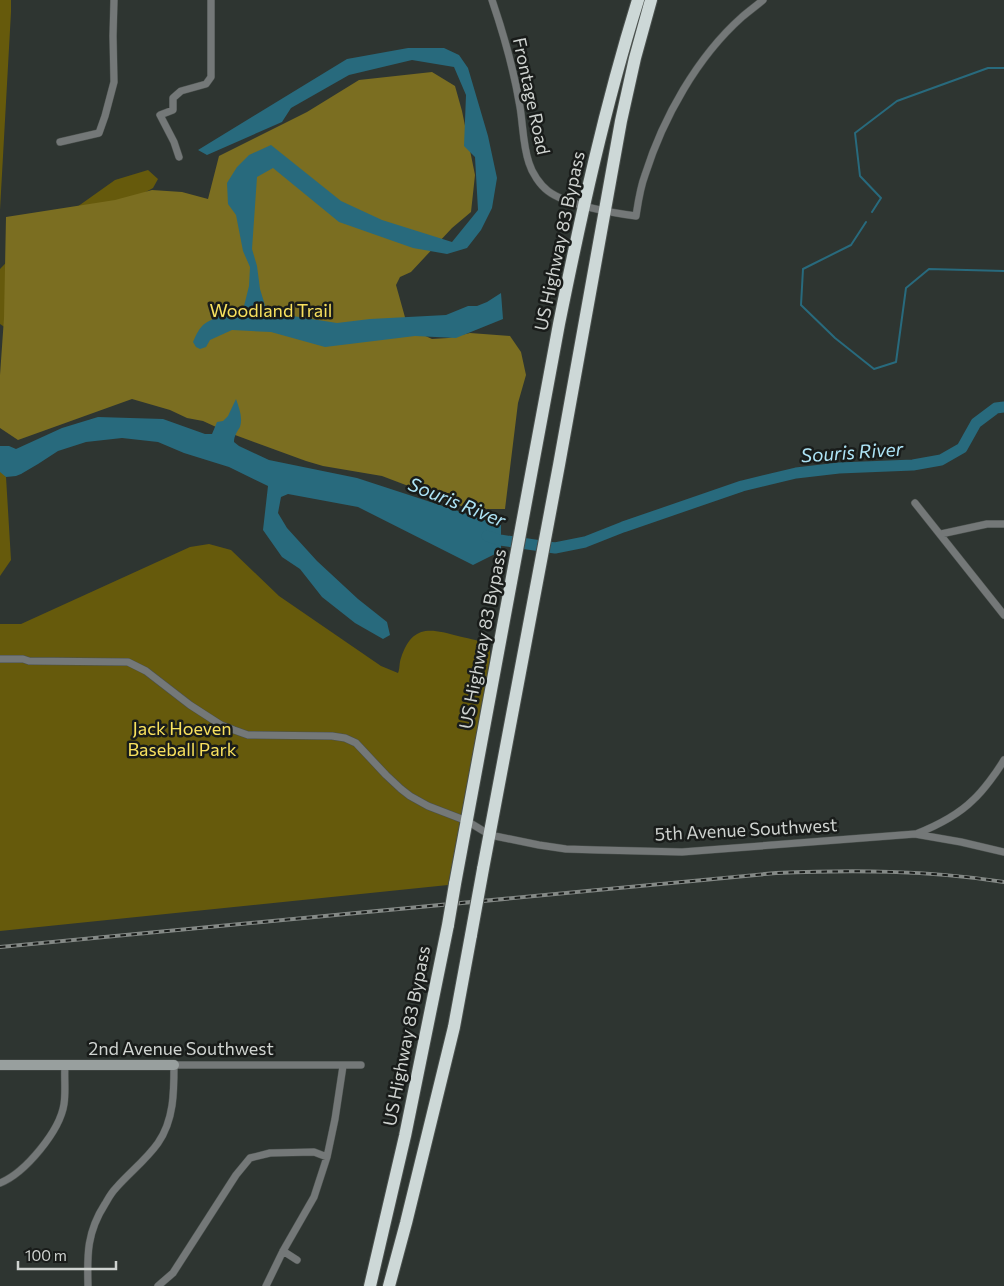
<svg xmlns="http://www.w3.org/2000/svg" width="1004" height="1286" font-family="Commissioner,sans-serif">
<rect width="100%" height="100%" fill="#2e3531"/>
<path fill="#665a0c" d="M0,0H11V12L0,210Z
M148,170L158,179L153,188L88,224L21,338L0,324V269L22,246L115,180Z
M0,464L6,477L11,560L0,576Z
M209,544L231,550L279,596L381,666L398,673C400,669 399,663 401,658C412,625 429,628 458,636C465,638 479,640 484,643C487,645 488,647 490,649V658L465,811L448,885L0,931V624H21L190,547Z"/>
<path fill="#7b6e21" d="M432,72L455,86L462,111L475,175L471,212L452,228L411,272L400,277L396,285L408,328L432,339L448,338L470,333L510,336L521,352L526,375L518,403L505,509H469L382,476L323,466L306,461L227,432L203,421L187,418L170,410L132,399L18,440L0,428V375L4,318L6,217L115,200L152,190L182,192L208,199L219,156L307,112L359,80Z"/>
<path fill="#286a7d" d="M408,48H444L459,55L468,68L488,136L497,178L492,208L481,230L467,248L447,254L413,248L339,222L273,168L257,177L252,249L257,266L260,289L267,312L337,323L370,319L446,315L468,306H477L487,302L501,293L503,319L456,338L415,336L325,347L271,332L232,330L210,340L206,347L200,349L196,347L193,342C195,337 198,330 203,325C212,318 232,310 244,306L249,286L250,267L243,251L236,215L228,204L227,183L237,167L249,155L271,145L341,201L382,220L452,242L478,210L475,157L464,146L466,95L454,67L412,60L349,75L291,108L282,122L207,155L198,150L347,59Z
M236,399C239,408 243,417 240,427C237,432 234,436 234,442L239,446L269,460L357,478L501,525V551L473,565L358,507L288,494L281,497L278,513L287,528L317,561L358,599L387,622L390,635L383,639L355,623L322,597L300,569L282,557L263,530L268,486L229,467L184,453L158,442L122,438L86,442L58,451L38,464L21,474L16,476L6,477L0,472V446H9L16,449L62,428L98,417L163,419L205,434H212L217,422L223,421L228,416Z"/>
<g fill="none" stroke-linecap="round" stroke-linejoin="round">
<path stroke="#286a7d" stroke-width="2" d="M872,212L881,198L860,176L855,133L897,101L988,68H1004
M866,222L851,245L803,269L801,305L835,338L874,369L896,362L906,288L929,269L1004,271"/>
<path stroke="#286a7d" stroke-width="11" d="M487,536L500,540L555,548L585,542L623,527L742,486L796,473L839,468L913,465L941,460L962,448L976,423L996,408L1004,407"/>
<defs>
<path id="street" d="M492,0C504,35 514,71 520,107C523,125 523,146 529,163C532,173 540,185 548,191C566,205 613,213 636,216C638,203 640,188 645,175C663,118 697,57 742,17C749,11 756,6 763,0
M60,142L99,133L105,116L114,82L113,36L114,0
M179,157L174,142L160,115L173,110V98L181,91L206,84L211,77V0
M915,503L1004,615
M941,534L987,524H1004
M0,659H23L29,661L128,662L146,671L190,705L221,725L234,730L248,735L332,736L345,738L356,743L386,775L401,789L410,796L428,806L467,821L490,835L539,845L566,849L598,850L682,852L915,834L961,842L1004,852
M916,834C936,826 958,815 973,800C983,791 997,772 1004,760
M0,1183C25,1173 60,1131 64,1104C66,1091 64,1077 65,1065
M283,1251L297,1260
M88,1286C87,1254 87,1232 105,1204C108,1199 111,1193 116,1188C129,1173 146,1160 158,1143C174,1120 174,1092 174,1065H361
M158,1286L173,1273L236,1175L250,1158L270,1153L314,1152L327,1157
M266,1286L283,1251L314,1197L327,1157L335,1119L343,1066"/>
<path id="secondary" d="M0,1065H174"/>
<path id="highway" d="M483,869L559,465L621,121L635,58L651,0
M455,884L559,324C581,215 605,106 638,0
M370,1286L405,1136L448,925
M389,1286L406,1223L454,1027L471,935"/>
</defs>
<use href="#street" stroke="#4b514e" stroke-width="8"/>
<use href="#secondary" stroke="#4b514e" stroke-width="11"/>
<use href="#highway" stroke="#4b514e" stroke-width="14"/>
<use href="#street" stroke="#747878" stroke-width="7"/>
<use href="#secondary" stroke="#989f9e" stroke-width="10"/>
<use href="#highway" stroke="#cdd8d7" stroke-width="12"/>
<defs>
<path id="rail" d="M0,947L776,873C852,870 928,870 1004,882"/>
</defs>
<use href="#rail" stroke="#848986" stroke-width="4"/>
<use href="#rail" stroke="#191c1a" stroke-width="2" stroke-dasharray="5.5" stroke-linecap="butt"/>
<defs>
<path id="highway-bridge" d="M448,925L455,884
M471,935L483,869"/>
</defs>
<use href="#highway-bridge" stroke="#4b514e" stroke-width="14" stroke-linecap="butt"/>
<use href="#highway-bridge" stroke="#cdd8d7" stroke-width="12"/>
</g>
<g text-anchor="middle" stroke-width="5" stroke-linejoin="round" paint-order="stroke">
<g font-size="18" fill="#cfd3d0" stroke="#191c1a">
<text transform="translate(531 96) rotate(78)" y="6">Frontage Road</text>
<text transform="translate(560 241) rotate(-78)" y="6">US Highway 83 Bypass</text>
<text transform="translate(483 639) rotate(-79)" y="6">US Highway 83 Bypass</text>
<text transform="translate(746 830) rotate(-3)" y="6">5th Avenue Southwest</text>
<text transform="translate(407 1036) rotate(-79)" y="6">US Highway 83 Bypass</text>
<text x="181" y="1055">2nd Avenue Southwest</text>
</g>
<g font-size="18" fill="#f8e15e" stroke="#191c1a">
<text x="271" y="317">Woodland Trail</text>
<text x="182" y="735">Jack Hoeven<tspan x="182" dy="21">Baseball Park</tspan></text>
</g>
<g font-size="19" font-style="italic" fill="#aee4f6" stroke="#191c1a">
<text transform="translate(852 452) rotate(-4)" y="7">Souris River</text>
<text transform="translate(457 502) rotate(22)" y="7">Souris River</text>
</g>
</g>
<path d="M18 1261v8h98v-8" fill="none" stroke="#cfd3d0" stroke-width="2.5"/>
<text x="25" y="1261" font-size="15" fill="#cfd3d0" stroke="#191c1a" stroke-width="4" paint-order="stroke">100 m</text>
</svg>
